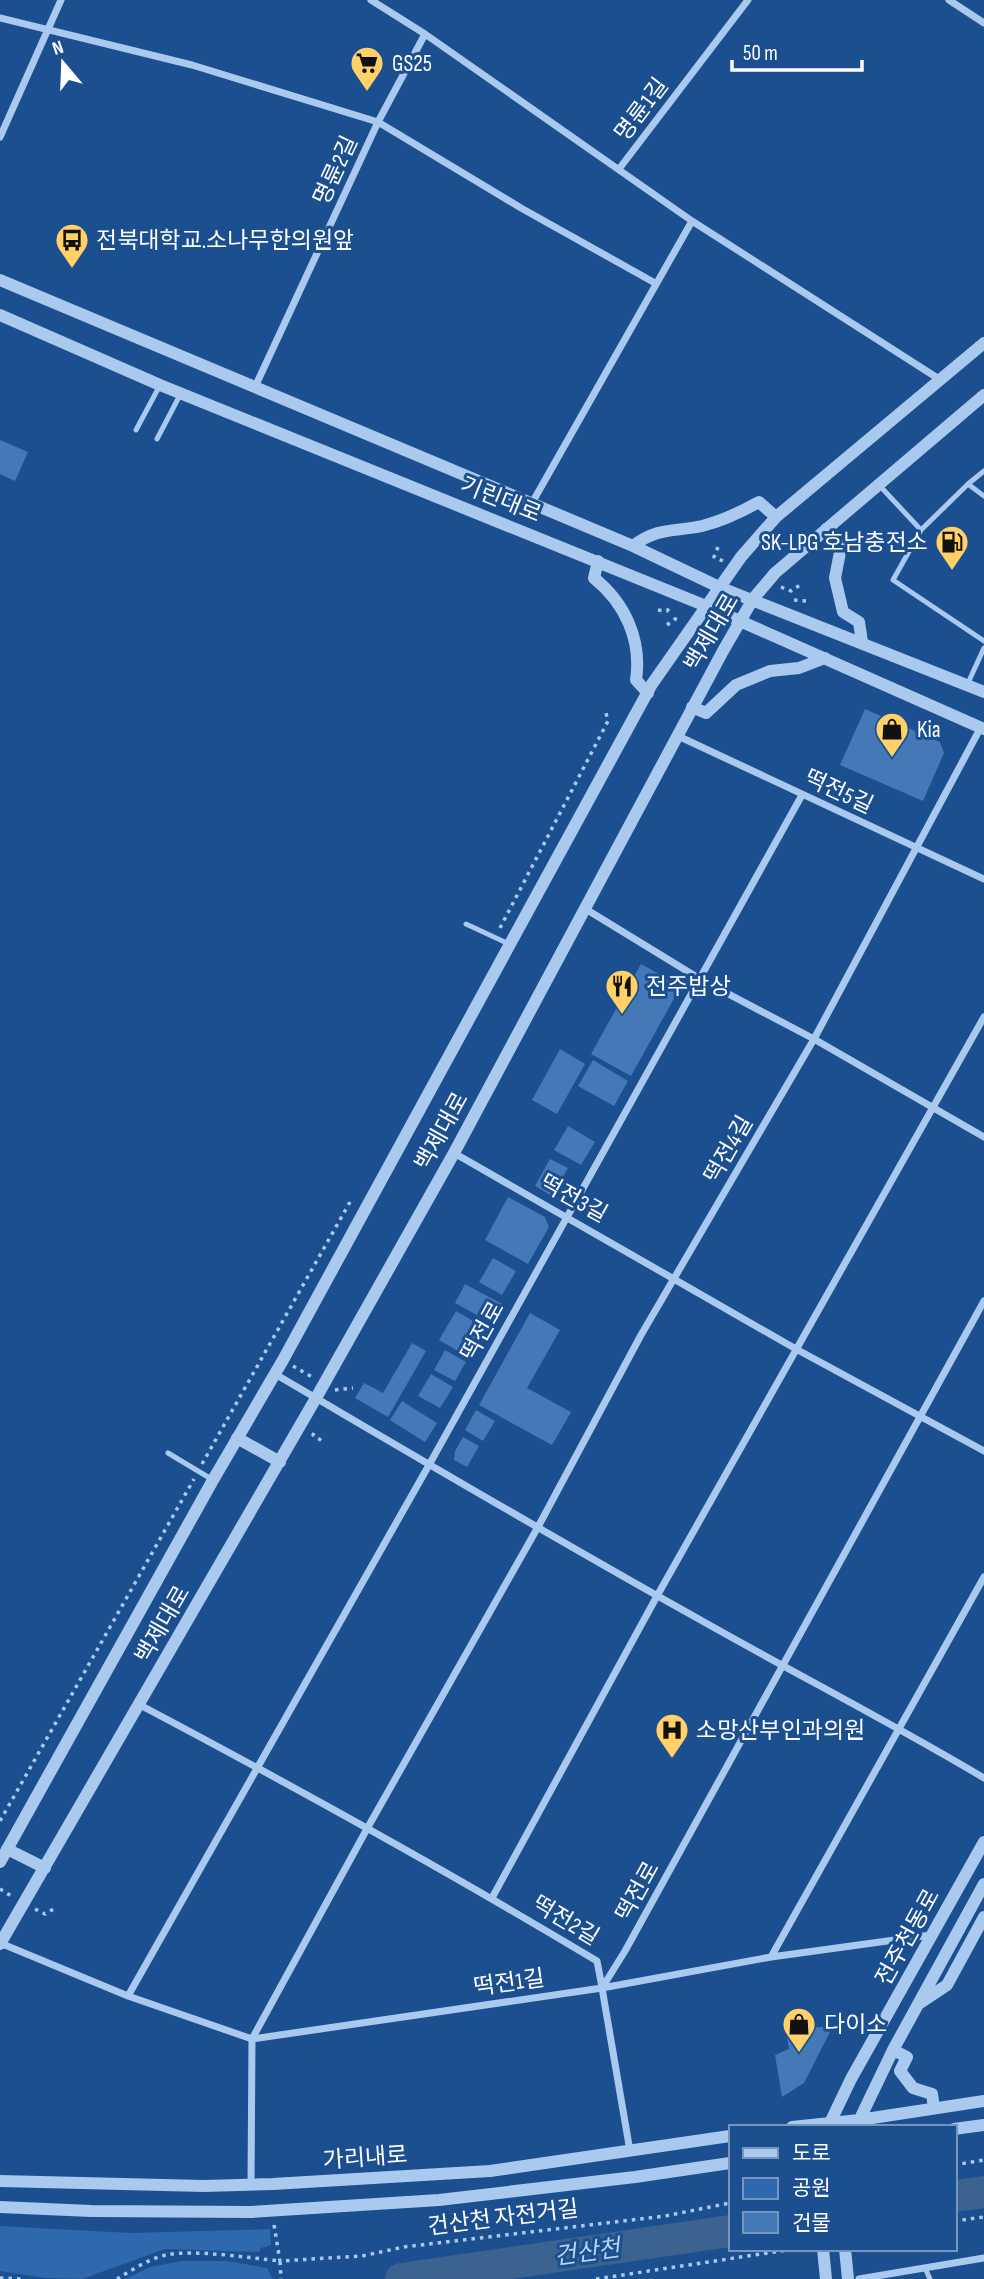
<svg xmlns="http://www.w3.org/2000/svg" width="984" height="2279" font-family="'Sofia Sans Condensed','Noto Sans KR',sans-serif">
<rect width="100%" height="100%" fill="#1b4f8f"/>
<path fill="#2e69ad" d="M0,2226L131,2233L270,2229L271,2245L261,2248L259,2252L165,2249L82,2279L45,2278L0,2271Z
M182,2261H227L267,2268L273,2279H125L150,2267Z"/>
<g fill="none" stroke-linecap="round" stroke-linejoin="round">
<path stroke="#3c6290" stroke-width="32" d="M954,2196L984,2192
M401,2279L730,2231"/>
</g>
<path fill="#4478b7" d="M0,440L28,452L15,481L0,474Z
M865,709L940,742L944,753L923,801L840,765Z
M641,964L681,986L631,1076L591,1054Z
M560,1049L585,1064L557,1114L532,1100Z
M593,1060L628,1081L614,1106L578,1086Z
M568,1126L595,1142L581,1165L554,1150Z
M550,1159L568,1168L552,1196L535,1186Z
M508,1197L545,1217L549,1227L528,1264L485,1240Z
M493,1258L516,1271L502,1295L479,1282Z
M465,1284L504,1305L493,1324L455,1303Z
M456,1311L487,1329L470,1358L439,1340Z
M530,1313L560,1330L527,1388L571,1412L552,1445L479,1405Z
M412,1343L426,1351L388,1417L355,1398L364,1383L383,1393Z
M445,1350L466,1362L455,1381L434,1370Z
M431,1374L453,1387L440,1408L418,1396Z
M402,1401L437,1423L425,1442L390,1420Z
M476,1410L495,1421L483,1441L465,1430Z
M463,1437L479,1446L467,1467L454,1460L455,1451Z
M833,2026L804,2083L782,2097L775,2055L789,2049L786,2030Z"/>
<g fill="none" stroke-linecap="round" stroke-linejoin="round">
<path stroke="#a9c9ee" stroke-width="3.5" stroke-dasharray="3.5 5" stroke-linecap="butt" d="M718,547L714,557L723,561
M781,587L791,591L800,585
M794,600L807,601
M658,610L667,611L670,607
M667,625L675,619L679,620
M500,928L608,721L605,709
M293,1366L314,1378
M335,1390L353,1388
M314,1433L313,1435L322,1441
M202,1464L350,1202
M0,1821L194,1479
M0,1889L13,1897
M35,1909L45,1914L57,1907
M954,2165L984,2160
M954,2221L984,2217
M274,2225L280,2261L362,2256L404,2247L665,2216L730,2203
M0,2278L23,2279
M117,2279C132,2270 148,2259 166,2255C194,2249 250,2258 280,2261L281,2279
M596,2279L794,2249"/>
<path stroke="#a9c9ee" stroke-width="5" d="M136,430L159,387
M157,439L180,395
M968,484L984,471
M879,485L921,530
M984,496L968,484L921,530L893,580L984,641
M968,683L984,648
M466,924L509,944
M168,1453L213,1480
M925,2268L930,2279"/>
<path stroke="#a9c9ee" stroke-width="7" d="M371,0L425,34L692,221L939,379
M949,0L984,23
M0,18L192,65L378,122L521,208L655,283
M0,137L61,0
M619,169L748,0
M255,387L378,122L425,34
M532,503L692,221
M678,736L984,879
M584,908L700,979L814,1039L984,1137
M454,1153L796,1349L984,1451
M275,1374C415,1456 555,1539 697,1618C792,1672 890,1722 984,1778
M140,1705C295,1787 447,1871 597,1961L602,1987
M492,1898L657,1596L984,1017
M0,1943L128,1996L252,2039L602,1988L771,1957L931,1935
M771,1957L984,1577
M128,1996L429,1465L802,795
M630,2151L602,1988L625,1951L984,1301
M251,2185L252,2039L368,1827L538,1527L641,1335L814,1039L981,727
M859,2279L984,2258"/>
<path stroke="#a9c9ee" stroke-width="12" d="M0,280L633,546L719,587L984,692
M0,315L160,385L706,606L984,729
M826,529L841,547L835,578L843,612L859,622L862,642
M633,546C658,527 674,532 702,526C722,521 741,512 759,502L776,517
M598,561L594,578C625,603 642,640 636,680L648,693
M692,707L706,713L736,685L770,671L799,668L825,658
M237,1438L280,1462
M7,1849L45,1868
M0,1862L213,1480L283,1360L652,684L741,557L776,517L984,343
M0,1944L316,1398L454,1153L723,651L753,599L775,573L984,395
M920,2003L947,1985L984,1917
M893,2050L907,2057L900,2071L913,2088L932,2094L934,2108
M792,2127L859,2120L984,2101
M828,2127L851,2079L984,1842
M856,2127L893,2050L984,1884
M954,2129L984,2125
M0,2181L204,2186L273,2184L490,2171L730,2136
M0,2207L91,2211L251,2212L439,2200L635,2177L730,2163
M823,2249L826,2279
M845,2249L848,2279"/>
</g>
<defs>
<symbol id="supermarket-pin" viewBox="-11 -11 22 30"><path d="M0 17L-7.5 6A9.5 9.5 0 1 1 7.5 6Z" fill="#ffd166" stroke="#1b4f8f"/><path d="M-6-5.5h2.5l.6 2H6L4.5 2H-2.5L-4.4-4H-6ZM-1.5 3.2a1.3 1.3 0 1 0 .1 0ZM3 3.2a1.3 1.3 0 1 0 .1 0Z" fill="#111"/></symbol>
<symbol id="bus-pin" viewBox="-11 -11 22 30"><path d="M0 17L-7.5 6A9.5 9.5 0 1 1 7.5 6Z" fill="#ffd166" stroke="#1b4f8f"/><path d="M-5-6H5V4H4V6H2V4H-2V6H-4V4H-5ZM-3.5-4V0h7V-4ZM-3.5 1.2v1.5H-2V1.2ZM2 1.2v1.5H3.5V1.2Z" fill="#111"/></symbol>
<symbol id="fuel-pin" viewBox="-11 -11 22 30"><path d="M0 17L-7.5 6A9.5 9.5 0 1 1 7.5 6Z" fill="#ffd166" stroke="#1b4f8f"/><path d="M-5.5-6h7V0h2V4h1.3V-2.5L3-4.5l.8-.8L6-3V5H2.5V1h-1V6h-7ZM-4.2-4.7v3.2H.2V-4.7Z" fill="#111"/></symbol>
<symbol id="shop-pin" viewBox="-11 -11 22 30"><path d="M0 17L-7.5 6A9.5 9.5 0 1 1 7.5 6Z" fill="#ffd166" stroke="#1b4f8f"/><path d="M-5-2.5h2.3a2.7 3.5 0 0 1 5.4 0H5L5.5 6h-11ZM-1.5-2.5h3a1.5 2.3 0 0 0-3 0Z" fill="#111"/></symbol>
<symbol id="restaurant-pin" viewBox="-11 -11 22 30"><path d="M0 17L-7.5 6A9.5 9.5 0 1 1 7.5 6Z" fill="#ffd166" stroke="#1b4f8f"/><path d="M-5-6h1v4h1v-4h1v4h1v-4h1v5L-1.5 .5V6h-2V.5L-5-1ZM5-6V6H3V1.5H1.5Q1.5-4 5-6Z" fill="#111"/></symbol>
<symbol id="hospital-pin" viewBox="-11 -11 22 30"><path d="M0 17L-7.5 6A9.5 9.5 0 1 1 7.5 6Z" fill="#ffd166" stroke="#1b4f8f"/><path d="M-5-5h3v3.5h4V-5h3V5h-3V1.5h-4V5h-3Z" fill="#111"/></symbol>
</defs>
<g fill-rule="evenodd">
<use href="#supermarket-pin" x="348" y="44" width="38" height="52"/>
<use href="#bus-pin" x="53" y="221" width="38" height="52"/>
<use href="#fuel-pin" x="933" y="523" width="38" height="52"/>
<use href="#shop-pin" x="873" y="710" width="38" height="52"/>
<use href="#restaurant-pin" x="603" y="967" width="38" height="52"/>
<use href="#hospital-pin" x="653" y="1711" width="38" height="52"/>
<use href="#shop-pin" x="780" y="2005" width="38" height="52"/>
</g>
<g text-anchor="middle" stroke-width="6" stroke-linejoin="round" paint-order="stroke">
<g font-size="23" fill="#fff" stroke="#1b4f8f" text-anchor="start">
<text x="392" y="71">GS25</text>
<text x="96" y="248">전북대학교.소나무한의원앞</text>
<text x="928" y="550" text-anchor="end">SK-LPG 호남충전소</text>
<text x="917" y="737">Kia</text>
<text x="646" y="994">전주밥상</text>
<text x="696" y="1738">소망산부인과의원</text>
<text x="824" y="2032">다이소</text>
</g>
<g font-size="23" fill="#fff" stroke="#1b4f8f">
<text transform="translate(641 109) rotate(-53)" y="8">명륜1길</text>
<text transform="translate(335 170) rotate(-65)" y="8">명륜2길</text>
<text transform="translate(501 499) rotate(22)" y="8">기린대로</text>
<text transform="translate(711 632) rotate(-60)" y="8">백제대로</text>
<text transform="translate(839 791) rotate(25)" y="8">떡전5길</text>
<text transform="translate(441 1131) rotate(-61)" y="8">백제대로</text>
<text transform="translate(728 1149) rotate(-60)" y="8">떡전4길</text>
<text transform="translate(574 1198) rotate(29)" y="8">떡전3길</text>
<text transform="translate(482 1331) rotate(-61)" y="8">떡전로</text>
<text transform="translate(162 1624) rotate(-60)" y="8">백제대로</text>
<text transform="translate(637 1891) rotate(-61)" y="8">떡전로</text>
<text transform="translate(566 1920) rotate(31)" y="8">떡전2길</text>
<text transform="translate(907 1937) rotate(-61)" y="8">전주천동로</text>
<text transform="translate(509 1982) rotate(-8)" y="8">떡전1길</text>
<text transform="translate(365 2157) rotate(-4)" y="8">가리내로</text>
<text transform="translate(503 2217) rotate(-7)" y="8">건산천 자전거길</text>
</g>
<g font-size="24" font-style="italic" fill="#b5d3f5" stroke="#1b4f8f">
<text transform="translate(587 2252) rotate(-8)" y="8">건산천</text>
</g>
</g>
<rect x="729" y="2125" width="228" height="126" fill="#1b4f8f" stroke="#7695bc" stroke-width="2"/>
<rect x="743" y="2148" width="35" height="10" fill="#a9c9ee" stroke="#7695bc" stroke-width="2"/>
<text x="792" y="2160" font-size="21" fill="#ffffff">도로</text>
<rect x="743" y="2178" width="35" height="21" fill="#2e69ad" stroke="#7695bc" stroke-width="2"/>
<text x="792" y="2195" font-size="21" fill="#ffffff">공원</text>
<rect x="743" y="2212" width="35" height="21" fill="#4478b7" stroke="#7695bc" stroke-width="2"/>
<text x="792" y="2230" font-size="21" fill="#ffffff">건물</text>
<g transform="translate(63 63) rotate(341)" stroke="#1b4f8f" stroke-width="5" paint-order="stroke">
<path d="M0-5L12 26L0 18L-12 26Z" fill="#ffffff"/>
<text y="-10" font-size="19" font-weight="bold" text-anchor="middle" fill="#ffffff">N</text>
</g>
<path d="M732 60v10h130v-10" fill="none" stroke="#ffffff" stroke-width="3.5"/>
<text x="743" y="60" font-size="21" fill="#ffffff" stroke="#1b4f8f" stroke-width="5" paint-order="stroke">50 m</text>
</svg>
